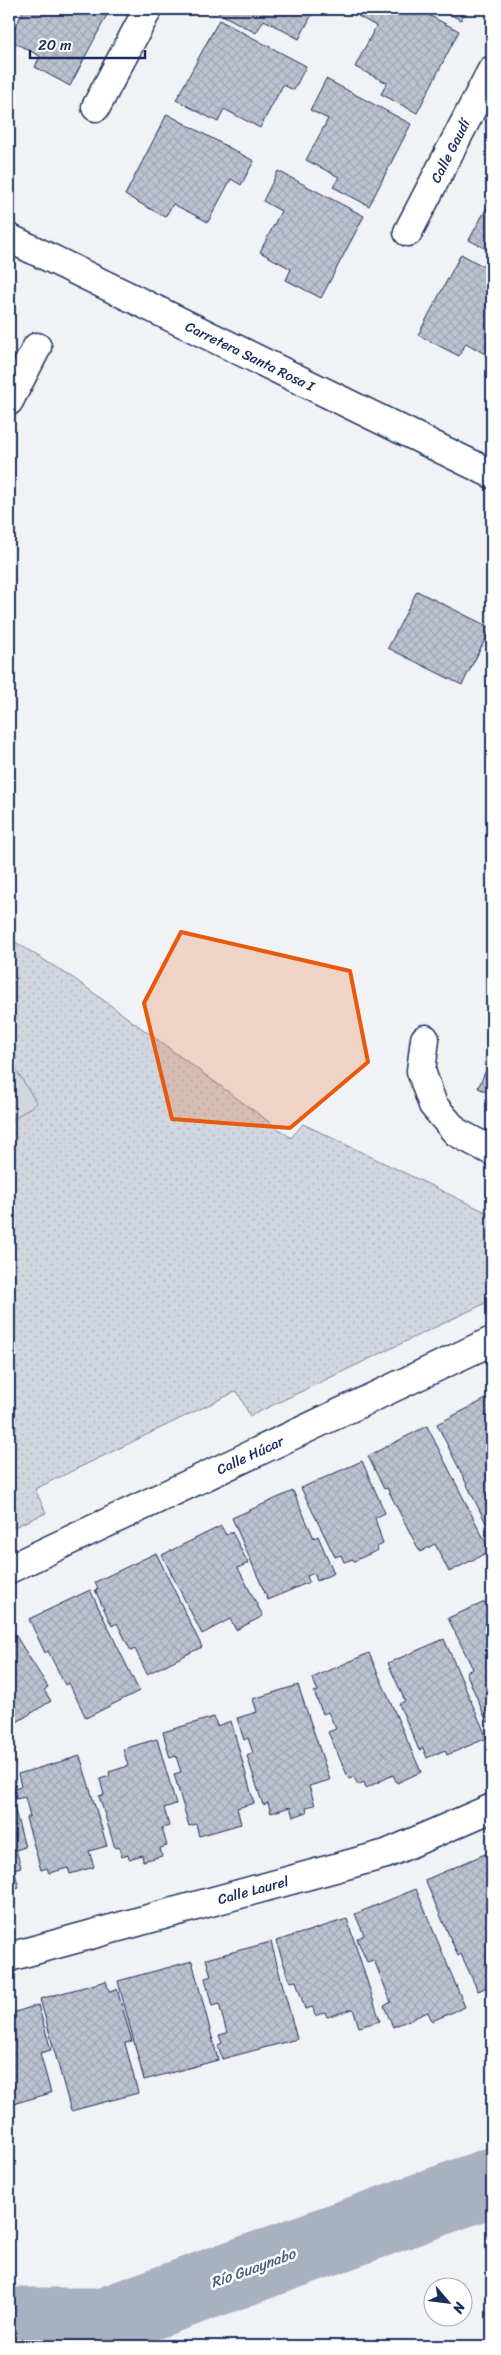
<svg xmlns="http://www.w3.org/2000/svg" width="501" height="2355" font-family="Sriracha,sans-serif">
<defs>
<pattern id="green-dots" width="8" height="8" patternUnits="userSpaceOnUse" patternTransform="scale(1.25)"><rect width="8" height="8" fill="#d2d6df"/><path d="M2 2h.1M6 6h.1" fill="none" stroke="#b4b8c2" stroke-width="1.8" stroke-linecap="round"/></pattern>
<pattern id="building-cross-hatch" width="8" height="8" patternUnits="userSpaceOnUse" patternTransform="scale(1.25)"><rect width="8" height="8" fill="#bcc2d0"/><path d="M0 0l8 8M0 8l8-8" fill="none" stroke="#a1a7b5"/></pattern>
</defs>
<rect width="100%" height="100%" fill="#f1f2f5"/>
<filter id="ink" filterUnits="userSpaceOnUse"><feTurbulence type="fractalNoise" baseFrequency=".02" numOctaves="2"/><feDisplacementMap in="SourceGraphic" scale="10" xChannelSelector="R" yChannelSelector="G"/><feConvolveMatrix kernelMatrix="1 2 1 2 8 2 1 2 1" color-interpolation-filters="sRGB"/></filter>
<g filter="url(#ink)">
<path fill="url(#green-dots)" stroke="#76829e" d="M9,938L76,980L291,1138L303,1124L492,1215V1300L250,1416L237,1391L35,1489L46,1513L14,1527L9,1526Z"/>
<path fill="#d2d6df" stroke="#76829e" d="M9,1059L37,1103L9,1122Z"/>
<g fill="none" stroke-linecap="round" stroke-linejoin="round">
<path stroke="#a8b0c2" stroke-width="69" d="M9,2322H104L492,2182"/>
</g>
<path fill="url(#building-cross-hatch)" stroke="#1b2f5e" d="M24,9H110L70,86L35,67L40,56L9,40Z
M216,9H315L299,39L264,20L256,33L215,11Z
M362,9H417L459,31L417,113L381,94L387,83L355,67L376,26L358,16Z
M439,9H467L461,20Z
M219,20L306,66L294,90L283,85L260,128L224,109L218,122L176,100Z
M326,79L411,124L369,206L333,187L339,177L306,160L328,119L310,110Z
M167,114L254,161L241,185L231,179L208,222L173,204L165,217L125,195Z
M278,171L364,216L321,298L286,280L291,269L260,252L281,211L263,201Z
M492,198V252L469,240Z
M461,254L492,271V358L466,343L459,356L418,335Z
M417,591L491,628L462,685L388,648Z
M492,1057V1094L478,1088Z
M492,1396V1520L486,1523L437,1424Z
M427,1426L490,1551L449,1572L435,1544L420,1552L387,1488L384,1489L368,1456Z
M362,1461L385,1513L375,1518L383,1544L377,1547L378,1550L354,1561L353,1559L344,1562L341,1555L335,1557L301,1488Z
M293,1491L314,1538L318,1536L334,1573L317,1581L314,1573L307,1576L309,1582L268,1600L232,1518Z
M221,1526L226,1535L232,1532L248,1563L238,1568L263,1616L236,1630L230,1619L202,1634L162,1555Z
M156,1553L202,1647L147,1674L135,1649L131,1651L117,1623L112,1626L95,1590L98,1589L95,1582Z
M90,1590L139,1691L86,1718L69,1683L65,1685L48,1651L45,1653L29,1619Z
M492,1599V1720L487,1722L466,1672L473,1669L448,1618Z
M9,1625L48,1687L44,1690L51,1701L9,1727Z
M444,1639L487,1738L447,1755L445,1750L427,1758L423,1748L419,1750L399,1704L405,1701L388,1663Z
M369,1653L421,1772L397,1783L393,1775L366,1788L364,1782L358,1785L354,1777L349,1779L328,1732L336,1729L328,1712L323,1714L314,1692L318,1691L312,1678Z
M298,1685L330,1780L309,1786L315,1805L306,1807L307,1812L293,1817L290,1807L271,1813L268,1803L263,1805L247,1756L253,1753L248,1738L244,1740L237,1718L257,1712L253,1699Z
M214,1717L217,1726L231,1721L254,1803L237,1808L241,1824L199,1836L196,1824L189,1826L174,1774L181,1772L176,1756L170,1758L163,1732Z
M157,1739L176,1804L164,1808L169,1826L162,1828L167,1846L160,1848L162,1856L143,1861L142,1855L129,1859L128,1855L122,1857L119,1847L115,1848L99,1796L104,1795L100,1779L110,1776L109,1772L128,1766L123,1749Z
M80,1756L107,1846L89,1851L94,1867L70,1874L68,1868L49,1873L47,1868L41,1870L26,1818L30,1816L25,1797L16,1799L13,1788L21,1786L18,1774Z
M9,1789L25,1847L16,1850L21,1867L14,1869L19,1888L13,1890L15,1895L9,1897Z
M485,1854L492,1870V1985L478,1991L461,1954L458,1956L425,1880Z
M416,1889L465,2007L432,2021L428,2012L393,2027L384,2006L391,2002L374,1960L367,1962L357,1939L364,1935L355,1914Z
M347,1919L380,2021L359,2027L353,2009L327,2017L325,2012L315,2016L313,2007L305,2009L296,1981L290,1982L276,1941Z
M271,1942L297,2039L222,2059L218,2045L222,2043L219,2035L227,2033L219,2004L212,2006L205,1978L211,1976L206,1959Z
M192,1961L218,2060L144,2080L118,1981Z
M106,1981L109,1991L117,1989L132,2041L125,2043L138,2093L71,2111L40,1999Z
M38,2005L51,2050L40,2053L51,2093L9,2105V2014Z"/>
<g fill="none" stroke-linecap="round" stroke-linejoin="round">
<defs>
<path id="minor" d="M96,107L148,9
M408,232L492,70
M9,238L492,474
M9,401L37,347
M425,1039L421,1071L433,1105L456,1132L492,1151
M9,1569L492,1341
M9,1957L386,1854L492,1808"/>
</defs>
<use href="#minor" stroke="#1b2f5e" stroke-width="31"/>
<use href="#minor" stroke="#fff" stroke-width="28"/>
</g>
</g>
<path fill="#e8590c" fill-opacity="0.2" stroke="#e8590c" stroke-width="4" stroke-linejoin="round" d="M181,932L350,971L368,1062L290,1128L172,1119L144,1003Z"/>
<g text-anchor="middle" stroke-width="5" stroke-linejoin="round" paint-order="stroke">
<g font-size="14" fill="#1b2f5e" stroke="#fff">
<text transform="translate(450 151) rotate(-63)" y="5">Calle Gaudí</text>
<text transform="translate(250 356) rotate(26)" y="5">Carretera Santa Rosa I</text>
<text transform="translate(250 1455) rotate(-25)" y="5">Calle Húcar</text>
<text transform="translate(253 1890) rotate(-15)" y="5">Calle Laurel</text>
</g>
<g font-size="15" font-style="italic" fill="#4c5c81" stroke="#fff">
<text transform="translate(253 2268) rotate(-20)" y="5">Río Guaynabo</text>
</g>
</g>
<rect width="501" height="2355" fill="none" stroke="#fff" stroke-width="30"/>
<rect x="15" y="15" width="471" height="2325" fill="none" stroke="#1b2f5e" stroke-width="2" filter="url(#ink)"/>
<g transform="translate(448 2302) rotate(118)"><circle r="24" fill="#ffffff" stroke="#a4acbf"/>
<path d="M0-4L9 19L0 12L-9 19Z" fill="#1b2f5e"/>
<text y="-8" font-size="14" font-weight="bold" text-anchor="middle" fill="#1b2f5e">N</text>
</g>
<path d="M30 50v8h115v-8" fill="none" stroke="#1b2f5e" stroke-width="2.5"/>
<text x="38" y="50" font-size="15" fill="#1b2f5e" stroke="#ffffff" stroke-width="4" paint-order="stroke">20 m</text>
</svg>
